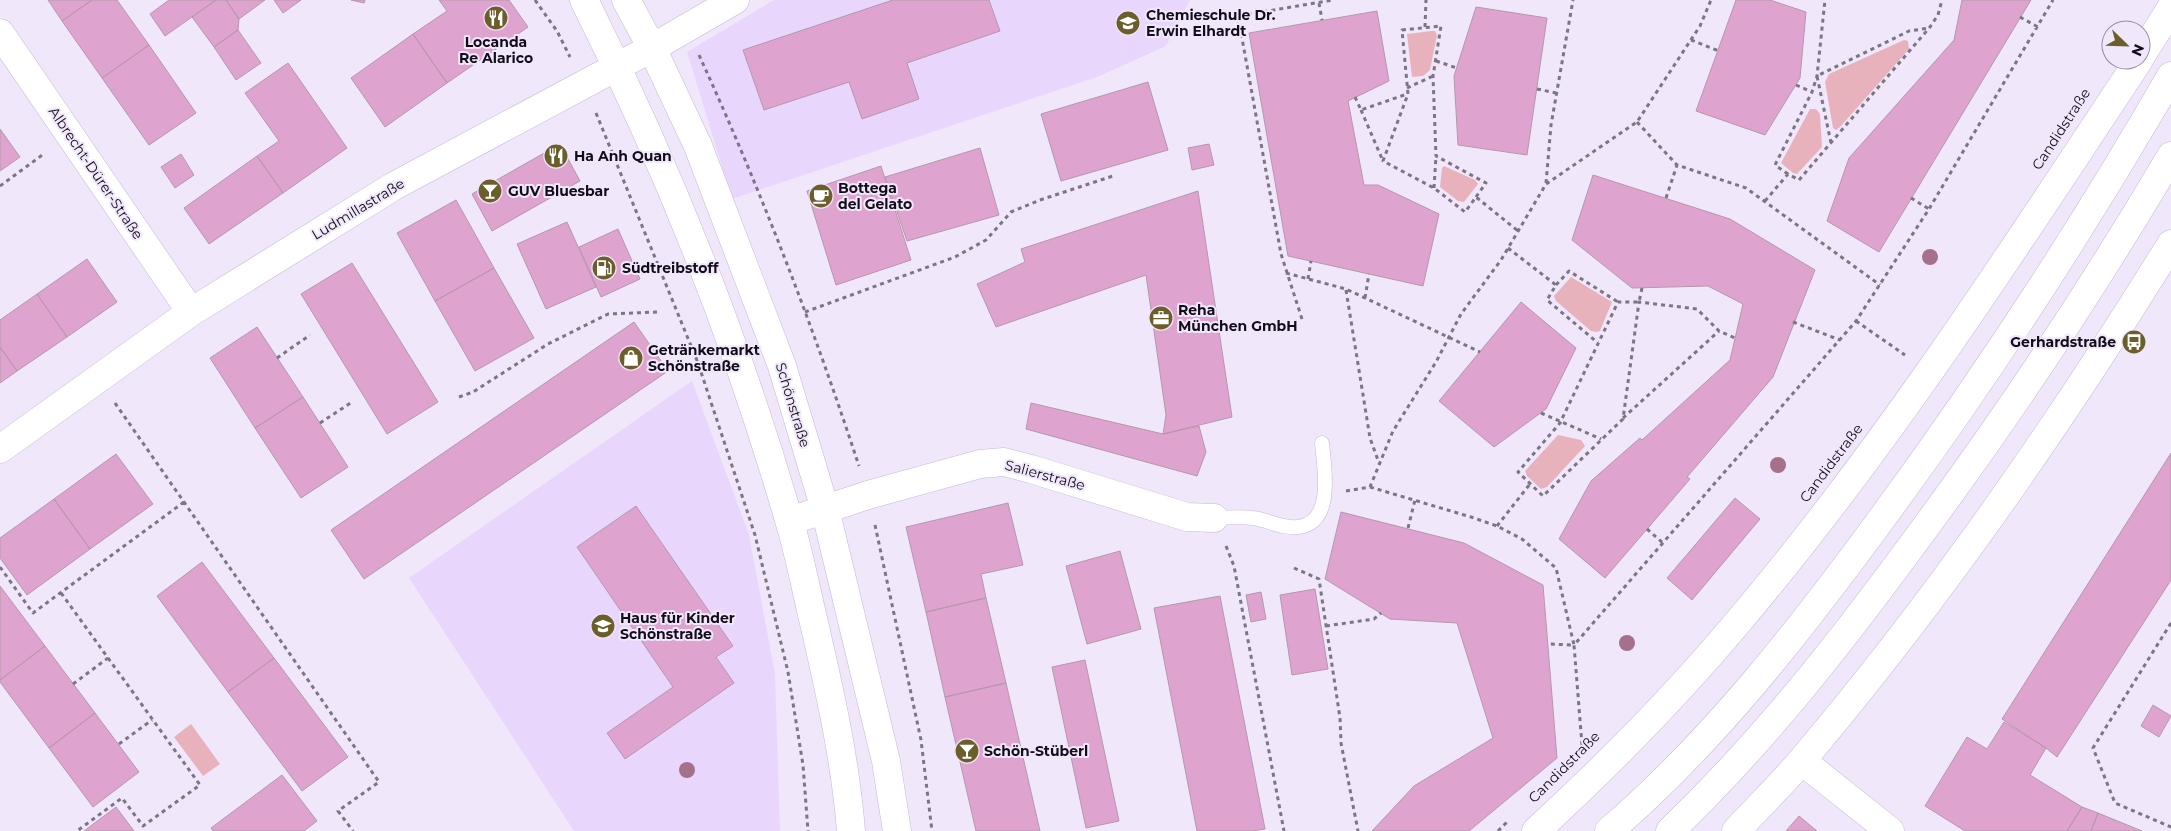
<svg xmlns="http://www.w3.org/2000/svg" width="2171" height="831" font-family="Montserrat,sans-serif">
<rect width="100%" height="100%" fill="#f0e7fb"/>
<path fill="#e8d6fd" d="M774,0H1190L1166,46L1097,77L732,199L687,52Z
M692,381L749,535L775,674L780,831H574L409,578Z"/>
<path fill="#e8b2bc" d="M1431,31H1435L1437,35L1430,70L1423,76L1412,77L1407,34Z
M1904,40L1908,41L1909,49L1840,127L1836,130L1833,128L1825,82L1829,74Z
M1810,109H1816L1820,114L1822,147L1797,174L1793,173L1781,163Z
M1444,166L1475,180L1478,184L1464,202L1458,201L1440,187L1442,168Z
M1571,277L1612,302L1600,331L1597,332L1591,331L1556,301L1554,296Z
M1558,435L1581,440L1585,446L1547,487L1541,489L1527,476L1525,471Z
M191,724L220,764L203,776L174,737Z"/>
<path fill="#dea4cf" stroke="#b597ac" d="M48,0H92L62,21Z
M92,0H117L149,45L102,78L62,21Z
M169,0H216L165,36L150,14Z
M216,0H226L239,19L238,30L214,47L192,17Z
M226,0H265L239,19Z
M274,0H301L283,13Z
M351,0H365L364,3Z
M439,0H509L528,27L447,83L413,34L447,11Z
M893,0H989L1000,31L907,63L919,99L862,119L849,82L764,110L743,50Z
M1736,0H1770L1806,12L1800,78L1765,135L1696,111Z
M1962,0H2031L1879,252L1827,221L1849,158L1954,40Z
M1476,7L1547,18L1527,155L1458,145L1454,76Z
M1377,11L1389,81L1348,101L1364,185H1378L1439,214L1423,286L1288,256L1249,33Z
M238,30L261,63L236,80L214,47Z
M413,34L447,83L385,127L351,78Z
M149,45L196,113L149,145L102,78Z
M288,63L347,148L283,193L257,156L279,141L245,93Z
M1148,82L1168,150L1061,181L1041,114Z
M0,129L20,157L0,171Z
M560,144L580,181L492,231L472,194Z
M1209,144L1214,165L1192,170L1188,148Z
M980,148L999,215L907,241L885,177Z
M181,154L194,175L175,188L161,167Z
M257,156L283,193L209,244L184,208Z
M881,166L911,260L836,285L807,191Z
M1593,175L1730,219L1815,270L1773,377L1687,477L1690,479L1605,578L1559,539L1591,481L1640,438L1642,440L1730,360L1743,304L1708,286L1632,288L1572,240Z
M1198,191L1232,417L1163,434L1166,415L1146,275L996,327L977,284L1025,262L1021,249Z
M456,200L494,268L435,301L397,233Z
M567,222L596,287L546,309L517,244Z
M618,229L640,279L601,297L579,247Z
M87,259L117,302L67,337L37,294Z
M352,263L438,402L387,434L301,294Z
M494,268L534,338L475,371L435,301Z
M37,294L67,337L17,371L0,347V320Z
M1521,302L1576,348L1546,409L1494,447L1439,401Z
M634,322L668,371L364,579L331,530Z
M257,327L303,397L255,428L210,358Z
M0,347L17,371L0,383Z
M303,397L348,467L301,498L255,428Z
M1031,403L1163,434L1199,426L1206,452L1197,476L1026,429Z
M2171,453V580L2057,757L2046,748L2002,719Z
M116,454L153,504L90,549L54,499Z
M1735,498L1760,519L1692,600L1667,578Z
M54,499L90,549L27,595L0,558V538Z
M1008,503L1023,565L981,574L986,598L926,612L906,527Z
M636,506L733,646L716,657L734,683L625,759L607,733L673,687L577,547Z
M1341,512L1464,543L1543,585L1557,758L1469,831H1372L1414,786L1493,738L1457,623L1390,619L1325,579Z
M1120,551L1141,629L1087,644L1066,566Z
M202,562L274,658L228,692L157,596Z
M0,586L45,646L0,680Z
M1315,589L1328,669L1292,675L1280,595Z
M1261,592L1266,619L1251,622L1246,595Z
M1220,596L1265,829L1252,831H1197L1154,608Z
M986,598L1006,683L945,697L926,612Z
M45,646L95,713L49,748L0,682V680Z
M274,658L348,757L302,791L228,692Z
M1085,660L1119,821L1086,828L1052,667Z
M1006,683L1040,831H976L945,697Z
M2153,705L2171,716L2159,737L2141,726Z
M95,713L139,772L93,807L49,748Z
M2004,722L2046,748L2030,775L2082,807L2067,831H1965L1925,806L1967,737L1987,749Z
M282,775L317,821L304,831H213L211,828Z
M116,807L134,831H84Z
M2082,807L2098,813L2091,831H2067Z
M2098,813L2142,831H2091Z
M1799,816L1817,831H1786Z"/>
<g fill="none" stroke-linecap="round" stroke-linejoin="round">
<defs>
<path id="service" d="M1214,518C1227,518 1241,516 1253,518C1268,520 1283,529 1298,527C1335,523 1324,467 1322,443"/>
<path id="minor" d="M0,33L191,312
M0,449L191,312L394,186L652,48L735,0
M790,521L868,495L980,464L1004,462L1031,469L1187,517L1214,518
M1802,761L1890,831"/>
<path id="tertiary" d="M584,0C668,167 737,341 789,520C798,549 804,580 811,610C828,683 845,756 851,831
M626,0L652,48L698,146L782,366L825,509L886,761L897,831"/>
<path id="secondary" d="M1736,831C1758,807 1782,784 1803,759C1939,598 2060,424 2171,244"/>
<path id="trunk" d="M2141,56L2171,8
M1536,831C1607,766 1676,696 1738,622C1887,446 2012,252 2139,60
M1609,831C1714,741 1799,631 1880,521C1986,377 2082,230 2171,76
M1670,831C1762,743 1838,646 1913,544C2006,419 2092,290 2171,156"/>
</defs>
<use href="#service" stroke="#c6b7d6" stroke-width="15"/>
<use href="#minor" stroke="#c6b7d6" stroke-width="29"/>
<use href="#tertiary" stroke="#c6b7d6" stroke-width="29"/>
<use href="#secondary" stroke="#c6b7d6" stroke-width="29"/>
<use href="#trunk" stroke="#c6b7d6" stroke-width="29"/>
<path stroke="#7b7584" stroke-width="3" stroke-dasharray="4 4" stroke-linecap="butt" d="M535,0L557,31L570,57
M1319,3L1322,20
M2020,17L2038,27
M1425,27L1426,0
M1691,40L1719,51
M699,55C760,188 813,326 859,466
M1436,61L1457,68
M1796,85L1812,92
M1407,88L1433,76
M1537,89L1556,93
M1355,97L1361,110L1407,94
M1361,110L1383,161
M596,113L698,363L755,535L788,672L803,765L808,831
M1637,122L1677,165L1746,188L1880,285
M1831,143L1817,76L1909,31L1929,28
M1788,174L1775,165L1812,92L1817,76L1825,0
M1546,183L1551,125L1573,0
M0,186L45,153
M1434,188L1436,156
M1476,197L1486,183L1436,156L1433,76L1441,26L1402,30L1408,94L1383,161L1434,188L1465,212L1476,197L1518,231
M1666,198L1677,165
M1911,198L1929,209
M1765,201L1788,174L1799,180L1930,27L1938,15L1942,0
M1508,248L1556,285L1547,300L1598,343
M1286,273L1346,289L1480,352
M1308,279L1311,261
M1556,285L1569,271L1618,302
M1642,288L1639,302H1618L1560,423L1518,472L1543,496L1623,419L1639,302L1697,309L1719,331L1735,338
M1346,290L1370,438L1379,463
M1365,298L1369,274
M805,312L955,257L986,240L1011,212L1040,200L1113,176
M1302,319L1281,254L1238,16L1333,0
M1856,321L1905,355
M1793,322L1840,340
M277,358L310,335
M459,397L473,392L548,344L608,314L658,312
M115,403L379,782L338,811L353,831
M1541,413L1601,439
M1623,418L1719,331
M320,423L352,402
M1370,487L1471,517L1497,526L1522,539L1556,568L1574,645L1548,644
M1346,491L1370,487L1393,431L1436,362L1461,314L1501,260L1546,184L1637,122L1700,26L1711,0
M875,525L921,740L932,831
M1497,526L1530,484
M1408,528L1415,500
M1647,529L1663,543
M1226,546L1234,566L1284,831
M0,567L33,613L184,502
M1294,568L1319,579L1340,718L1341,743L1358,831
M61,593L200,785L143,826L122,798L77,831
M2171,623L2093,748L2115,803L2171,827
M1326,626L1374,619L1381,613
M73,684L108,658
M119,744L152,720
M1582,745L1574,645L1856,321L1929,209L2053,0
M1498,831L1507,822"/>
<use href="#service" stroke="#fff" stroke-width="14"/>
<use href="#minor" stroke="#fff" stroke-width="28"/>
<use href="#tertiary" stroke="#fff" stroke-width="28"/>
<use href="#secondary" stroke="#fff" stroke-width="28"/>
<use href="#trunk" stroke="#fff" stroke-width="28"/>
</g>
<g fill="#a4708a">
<circle cx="1930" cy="257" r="8"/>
<circle cx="1778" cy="465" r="8"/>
<circle cx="1627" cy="643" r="8"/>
<circle cx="687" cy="770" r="8"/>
</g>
<defs>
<symbol id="restaurant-disc" viewBox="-11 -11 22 22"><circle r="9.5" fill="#6b5e2b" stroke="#f0e7fb"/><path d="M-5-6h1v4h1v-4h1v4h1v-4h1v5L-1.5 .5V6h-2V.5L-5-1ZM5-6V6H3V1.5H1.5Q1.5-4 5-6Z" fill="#fff"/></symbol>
<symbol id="school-disc" viewBox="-11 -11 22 22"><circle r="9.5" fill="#6b5e2b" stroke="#f0e7fb"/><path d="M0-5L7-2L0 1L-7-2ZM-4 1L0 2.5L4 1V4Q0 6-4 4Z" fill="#fff"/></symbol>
<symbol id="bar-disc" viewBox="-11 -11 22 22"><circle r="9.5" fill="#6b5e2b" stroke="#f0e7fb"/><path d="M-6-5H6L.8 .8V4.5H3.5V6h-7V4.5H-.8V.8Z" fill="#fff"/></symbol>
<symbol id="cafe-disc" viewBox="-11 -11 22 22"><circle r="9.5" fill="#6b5e2b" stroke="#f0e7fb"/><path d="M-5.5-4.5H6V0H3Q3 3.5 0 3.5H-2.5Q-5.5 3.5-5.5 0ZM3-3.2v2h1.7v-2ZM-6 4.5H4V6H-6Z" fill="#fff"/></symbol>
<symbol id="fuel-disc" viewBox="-11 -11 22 22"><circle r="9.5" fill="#6b5e2b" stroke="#f0e7fb"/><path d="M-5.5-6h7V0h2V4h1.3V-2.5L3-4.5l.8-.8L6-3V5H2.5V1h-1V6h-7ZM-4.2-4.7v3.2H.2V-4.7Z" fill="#fff"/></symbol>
<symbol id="office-disc" viewBox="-11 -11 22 22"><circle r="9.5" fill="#6b5e2b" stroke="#f0e7fb"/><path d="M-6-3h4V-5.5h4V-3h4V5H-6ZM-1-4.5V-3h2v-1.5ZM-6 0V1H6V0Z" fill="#fff"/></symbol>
<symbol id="bus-disc" viewBox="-11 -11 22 22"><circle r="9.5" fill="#6b5e2b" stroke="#f0e7fb"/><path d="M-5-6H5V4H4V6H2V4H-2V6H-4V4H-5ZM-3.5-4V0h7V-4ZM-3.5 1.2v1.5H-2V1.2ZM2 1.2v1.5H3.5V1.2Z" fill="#fff"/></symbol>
<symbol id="shop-disc" viewBox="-11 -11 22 22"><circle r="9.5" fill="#6b5e2b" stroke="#f0e7fb"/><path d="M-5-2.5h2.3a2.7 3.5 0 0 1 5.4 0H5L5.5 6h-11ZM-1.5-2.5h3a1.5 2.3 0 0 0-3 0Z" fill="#fff"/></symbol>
</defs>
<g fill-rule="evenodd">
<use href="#restaurant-disc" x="482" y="4" width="28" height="28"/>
<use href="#school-disc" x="1114" y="9" width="28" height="28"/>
<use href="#restaurant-disc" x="542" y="142" width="28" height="28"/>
<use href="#bar-disc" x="476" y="177" width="28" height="28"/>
<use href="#cafe-disc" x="807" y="182" width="28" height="28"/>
<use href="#fuel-disc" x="590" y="254" width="28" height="28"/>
<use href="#office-disc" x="1147" y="304" width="28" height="28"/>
<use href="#bus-disc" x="2120" y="328" width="28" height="28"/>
<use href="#shop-disc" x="617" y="344" width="28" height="28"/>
<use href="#school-disc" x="589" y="612" width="28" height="28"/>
<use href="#bar-disc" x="953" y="737" width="28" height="28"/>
</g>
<g text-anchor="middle" stroke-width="4" stroke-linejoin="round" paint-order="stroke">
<g font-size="14" font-weight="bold" fill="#120d18" stroke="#f0e7fb" text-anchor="start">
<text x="1146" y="20">Chemieschule Dr.<tspan x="1146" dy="16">Erwin Elhardt</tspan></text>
<text x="496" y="47" text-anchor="middle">Locanda<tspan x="496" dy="16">Re Alarico</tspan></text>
<text x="574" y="161">Ha Anh Quan</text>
<text x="838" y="193">Bottega<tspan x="838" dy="16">del Gelato</tspan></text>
<text x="508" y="196">GUV Bluesbar</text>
<text x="622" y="273">Südtreibstoff</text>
<text x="1178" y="315">Reha<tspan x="1178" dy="16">München GmbH</tspan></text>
<text x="2116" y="347" text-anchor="end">Gerhardstraße</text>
<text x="648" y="355">Getränkemarkt<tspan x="648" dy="16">Schönstraße</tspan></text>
<text x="620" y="623">Haus für Kinder<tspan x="620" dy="16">Schönstraße</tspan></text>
<text x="984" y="756">Schön-Stüberl</text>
</g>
<g font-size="14" fill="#120d18" stroke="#f0e7fb">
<text transform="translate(2061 129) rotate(-57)" y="5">Candidstraße</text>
<text transform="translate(96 173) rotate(56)" y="5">Albrecht-Dürer-Straße</text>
<text transform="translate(358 209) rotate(-31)" y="5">Ludmillastraße</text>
<text transform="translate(793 405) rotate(73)" y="5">Schönstraße</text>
<text transform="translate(1831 463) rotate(-53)" y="5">Candidstraße</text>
<text transform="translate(1045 475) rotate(15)" y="5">Salierstraße</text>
<text transform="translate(1564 767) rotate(-45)" y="5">Candidstraße</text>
</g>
</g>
<g transform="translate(2126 45) rotate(113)"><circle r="24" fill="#f0e7fb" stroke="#9790a0"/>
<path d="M0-4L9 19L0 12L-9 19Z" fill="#6b5e2b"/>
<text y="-8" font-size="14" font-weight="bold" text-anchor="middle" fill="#120d18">N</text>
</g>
</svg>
